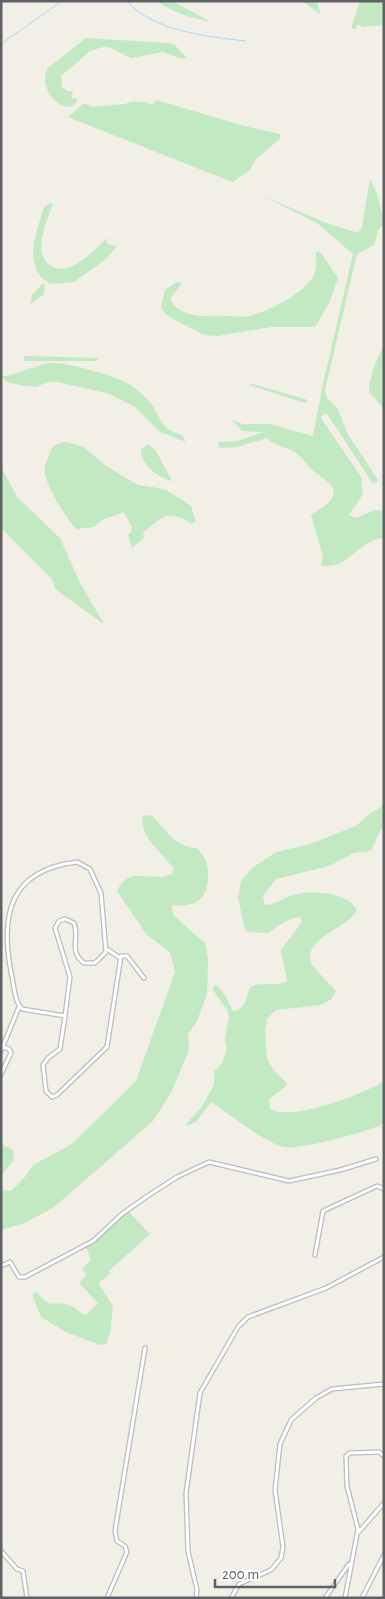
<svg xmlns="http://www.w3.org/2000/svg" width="385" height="1599" font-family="'Alegreya Sans',sans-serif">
<rect width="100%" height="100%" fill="#f1efe6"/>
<path fill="#c2e9c2" d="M157,1H172L211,22C192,18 173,13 157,1Z
M302,1H317L320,13V14Z
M360,1H380L384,5V25L363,27L357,24L356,29L351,28Z
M86,38L168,43L175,45L186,57L182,59L163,52L131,58L109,47H103L90,51L61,76L62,87L67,91H73L71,98H76L77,102L71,107C53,107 40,85 47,69Z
M156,100L248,127L280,134V139L256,159L249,171L232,182L68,117L84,103L92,107L125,104C132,100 146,101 153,105Z
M370,179L377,193L384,223L378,230L374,245L359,253L356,258L325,390L327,398L338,409L347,433L378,480L376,483L373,484L328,415L323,414L321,418L361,477L363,494L349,515L356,518L374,510L384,511V538C364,539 357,555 340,563C335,566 327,566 321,566L323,557L311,515C316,511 325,507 330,501C343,485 317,476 311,469C306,464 301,456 295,452C285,447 275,446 267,438L237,447L220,448L218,442L237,441L264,432L242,431L232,420L243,424H270L313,436L322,388L353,254L317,223L263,196L326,223L358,233L362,227Z
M50,203L53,204C47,220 30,256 53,267C60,271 70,268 78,263C89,257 97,247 107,238V244L117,246L106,259L74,282L50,284C21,266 37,233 44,207Z
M316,251L321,253L338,278L329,303L315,327H271L218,336L204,335L166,315L161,307L165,290L177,282L182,283L170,299C180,320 211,316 230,316C236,316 244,318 250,316C269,311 305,293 314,275C317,268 316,258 316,251Z
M43,283L45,286L44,294L30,304L32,295Z
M384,345V409L369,392C369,375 377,360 384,345Z
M26,356L98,358L96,361H25L23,357Z
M49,363C62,363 71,365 83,368C109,376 125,377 146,398C162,413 156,428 182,435L186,442L160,432L135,407L107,393L57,382H48L36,387L24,386L7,382L3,378V376C10,376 39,365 49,363Z
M253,384L305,399L308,401L305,403L249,385Z
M66,442L84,447L106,466L138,485L164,489L181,499L191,506L196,522L192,524C167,509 163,516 143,533L144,538L132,548L128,535L131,533L132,527L124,512L102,520L94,527L76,529C66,517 41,481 45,465C45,463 47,461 48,458C53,446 52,444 66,442Z
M148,444L156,451L172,481C160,479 139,463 141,449Z
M1,467L18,498L60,538L80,583L104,624L56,590L51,578L1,528Z
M384,805V828L380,831L371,851L354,853L329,866L276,879L263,896L265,905C274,905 281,899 290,896C307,889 349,892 357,910C350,927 307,936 310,960C311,966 330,984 335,990C334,999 328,1002 320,1005L276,1010L267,1019L265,1030L267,1059L275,1072L287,1083L285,1087L269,1099L270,1109C290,1122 365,1094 384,1081V1123C370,1132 299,1150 283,1147C269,1145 225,1111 211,1102L196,1122L187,1126L186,1124L201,1108L214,1085V1072L222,1063L227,1049L225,1038L229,1017L227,1010L213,990L214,986L216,984L224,994L233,1011C245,1011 246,997 250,987C262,981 276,987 287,981L281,950L302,922L300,917C285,919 279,926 268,933L247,932L244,927L238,897L241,881L252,868L276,852L310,844L356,826L368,815Z
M143,815L153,816C166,831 176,848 197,848C201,853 206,859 207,865C210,877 208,898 194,903C188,906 178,905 171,906L174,916L205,943L208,959L207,994L197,1021L188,1034L189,1050L171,1093L153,1121L54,1207L25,1223L1,1230V1190L11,1191L25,1177L33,1165L72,1144L136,1081L175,972L170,952L147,935L117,891C130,863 153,884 172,874L174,869C163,854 138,835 143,815Z
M1,1144L13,1150L14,1160L1,1176Z
M128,1211L150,1234L109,1271L110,1274L98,1283L113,1306L110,1334L106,1344L100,1345L66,1332L41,1317L32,1294L37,1292C52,1311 52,1300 69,1305C76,1307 79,1313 86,1315L98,1303L79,1283L87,1275L82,1268L91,1260L86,1247L103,1235Z"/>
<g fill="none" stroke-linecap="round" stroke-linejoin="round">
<path stroke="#a8d8ff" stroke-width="1" d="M127,1C152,31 209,37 246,41
M1,44L62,1"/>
<defs>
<path id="minor" d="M77,862L90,869L101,893L106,952L95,963H84C68,951 80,938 74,923L65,919L59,921L55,928L70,977L65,1016L22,1009C14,1001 14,984 11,972C0,914 10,870 77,862Z
M107,949L120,958
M65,1016L60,1049L48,1058L43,1065L46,1091L52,1097L57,1095L107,1047L121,956H127L144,978
M1,1051L19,1007
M1,1074L11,1053L9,1049L3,1047
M315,1255L323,1211L377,1186L384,1189
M1,1266L10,1262L19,1277H25L93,1241L122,1214L146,1197L177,1177L209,1162L289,1181L340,1170L376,1159
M357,1534L384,1503
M1,1551L17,1569L23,1571L27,1598
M107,1598L127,1552L125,1546L117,1541L115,1531L145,1348
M196,1598L197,1590L188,1551L186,1493L200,1393L238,1327L248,1317L326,1288L384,1257
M231,1598L239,1584L271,1570L281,1558L283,1547L275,1490L280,1444L291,1420L316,1398L332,1389L384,1384
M325,1598L349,1564
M345,1598L358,1529L347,1486L346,1456L350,1453L379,1452L384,1456
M362,1598L384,1555"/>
</defs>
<use href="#minor" stroke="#b9bcc0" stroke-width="5.5"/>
<use href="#minor" stroke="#fff" stroke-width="3"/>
</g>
<rect width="385" height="1599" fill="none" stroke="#5e6267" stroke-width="5"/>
<path d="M215 1579v8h120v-8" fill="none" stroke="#5e6267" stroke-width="2.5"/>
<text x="222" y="1579" font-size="15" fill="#5e6267" stroke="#ffffff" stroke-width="4" paint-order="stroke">200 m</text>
</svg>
